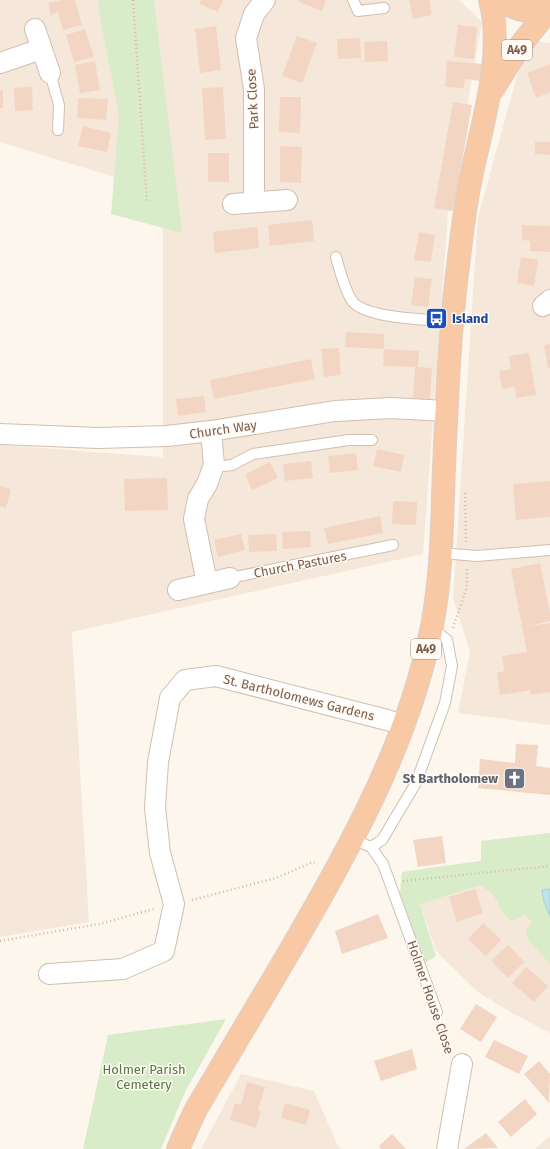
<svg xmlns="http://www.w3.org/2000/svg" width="550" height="1149" font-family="'Fira Sans',sans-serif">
<rect width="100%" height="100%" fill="#fdf6ec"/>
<path fill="#f5e8da" d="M0,0H459L482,22L448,213L423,554L72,632L89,922L0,937V445L163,457V192L0,142Z
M527,40L550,43V725L458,713L470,652L453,599L478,217Z
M550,833V1033L510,1012L478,992L436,951L421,906L414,870L481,861V841Z
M241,1074L314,1091L337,1144L341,1149H201Z
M550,1136V1149H535Z"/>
<path fill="#d8ecc9" d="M99,0H154L182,233L111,214L119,116L98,7Z
M550,833V964C545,957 526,941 526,933C526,929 530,925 532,922L524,914L515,920H510L503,913L493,894L480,885L420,904L436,956L425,963L400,893L402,872L481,861V841Z
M226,1019L185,1092L161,1149H83L108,1035Z"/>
<path fill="#bfe3e8" stroke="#a5d3da" d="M550,889V916L544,902L542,890Z"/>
<path fill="#f3d5c3" d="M61,0H75L82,25L63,30L58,12L51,15L48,3Z
M201,0H223L218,12L199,4Z
M298,0H326L322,11L297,1Z
M409,0H429L432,15L413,19Z
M458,25L477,27L474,59L454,57Z
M216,26L221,70L200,73L195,29Z
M85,29L94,57L74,62L66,35Z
M297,36L317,43L302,83L282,76Z
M360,38L361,58L338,59L337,39Z
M387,41L388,61L365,62L364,42Z
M95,61L100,90L80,93L75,65Z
M447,61L483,64L481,81L465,79L464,88L445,87Z
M550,64V92L536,98L527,73Z
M32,87L33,110L15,111L14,88Z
M223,87L226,139L205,140L202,88Z
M0,90H3V108H0Z
M280,97H301L300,133L279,132Z
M78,98L108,99L106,120L77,118Z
M453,102L472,105L453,211L434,208Z
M83,126L111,133L107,152L78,146Z
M535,142H550V155L535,154Z
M280,146L302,147L301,183L280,182Z
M208,153H229V182H208Z
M312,220L314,241L270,246L268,225Z
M522,225L550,226V252L530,251V241L522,240Z
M257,227L259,248L215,253L213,232Z
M419,232L435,235L431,262L414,260Z
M521,257L538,260L534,286L517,283Z
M415,277L432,279L428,307L411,305Z
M346,332L384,334V349L345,347Z
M550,344V368L548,369L544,345Z
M339,348L341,375L324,377L321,349Z
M384,349L419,351L418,367L432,368L430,399L413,398L415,367L383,366Z
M529,353L536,395L516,398L515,387L502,389L499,371L511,369L509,356Z
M311,359L315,379L214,399L210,380Z
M204,396L206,412L178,416L176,399Z
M377,449L404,455L401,472L373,466Z
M356,453L358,470L330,473L328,456Z
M311,461L313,478L285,481L283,464Z
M270,462L278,478L252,490L245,474Z
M167,478L168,510L125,511L124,479Z
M550,481V517L516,520L513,484Z
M0,486L11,489L6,508L0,506Z
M393,501L417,502L416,525L392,524Z
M380,516L383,533L328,544L324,528Z
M310,531L311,547L283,549L282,532Z
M241,534L245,550L218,557L214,540Z
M276,534L277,551L249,552L248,535Z
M540,563L550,614V621L528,626L550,623V692L531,695L530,690L500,695L497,673L504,671L502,656L527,652L511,569Z
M516,744L538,745L536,766L550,768V795L478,788L480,759L515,763Z
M442,836L446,863L418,867L413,840Z
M475,889L483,913L457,922L449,897Z
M378,914L388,938L342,954L335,931Z
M483,923L501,940L486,956L468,939Z
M508,945L524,962L508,978L491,961Z
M526,967L548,986L534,1002L512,983Z
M476,1004L497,1017L481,1042L460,1029Z
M494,1040L528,1056L519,1074L485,1057Z
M412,1049L417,1069L381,1081L374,1061Z
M539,1061L550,1074L549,1103L524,1074Z
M247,1082L265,1087L258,1110L261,1111L256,1128L230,1120L235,1103L241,1105Z
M525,1099L537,1114L511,1137L498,1122Z
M285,1103L310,1110L306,1125L281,1118Z
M486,1133L498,1148L464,1149Z
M392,1134L406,1149H381L379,1146Z"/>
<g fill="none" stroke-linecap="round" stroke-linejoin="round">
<defs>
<path id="service" d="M353,0L358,11L384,8
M50,73L59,105L58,130
M336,257C339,268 346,295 354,303C370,319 429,319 452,322
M214,465L223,466L232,465L253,454L349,440H372
M441,553L477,556L550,550
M230,578L393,545
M352,839L371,847L382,840L416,783L445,703L452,666L447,640L432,628
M371,847L383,864L437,1012"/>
<path id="minor" d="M35,29L50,73
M0,63L41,49
M254,202V89L246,38L254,14L265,0
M233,204L287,200
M543,306L550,300
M0,434L98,438L167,436L211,431L335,411L391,408L446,411
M207,583L194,519L198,499L207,484L214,465L211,431
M178,590L230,578
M49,974L123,969L164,951L174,904L160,853L155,808L158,762L170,698L185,680L216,676L387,720L403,725
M447,1149L462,1064"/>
<path id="trunk" d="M499,0C520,12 526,12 550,8
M493,89L520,46L550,8
M178,1149L195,1111C227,1057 259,1003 291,949C350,848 409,742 432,626C442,574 442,520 444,468C447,395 450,322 460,250C463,223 467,195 473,168C484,118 504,51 490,0"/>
</defs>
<use href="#service" stroke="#d1beb0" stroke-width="12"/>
<use href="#minor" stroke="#d1beb0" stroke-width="22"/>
<use href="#trunk" stroke="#dad1cd" stroke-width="24"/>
<path stroke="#d9b8a5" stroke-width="2.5" stroke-dasharray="1 3" stroke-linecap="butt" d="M133,0L147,203
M465,493L466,542
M453,628L467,587V569
M403,881L550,866
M192,900L276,878L313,862L318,864
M0,941L99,924L154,909
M441,1025L449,1051"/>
<use href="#service" stroke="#fff" stroke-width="10"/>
<use href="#minor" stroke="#fff" stroke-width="20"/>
<use href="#trunk" stroke="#f9c8a4" stroke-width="22"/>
</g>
<defs>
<symbol id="bus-square" viewBox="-11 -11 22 22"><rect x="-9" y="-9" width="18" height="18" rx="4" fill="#1a4fb4" stroke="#fffaf3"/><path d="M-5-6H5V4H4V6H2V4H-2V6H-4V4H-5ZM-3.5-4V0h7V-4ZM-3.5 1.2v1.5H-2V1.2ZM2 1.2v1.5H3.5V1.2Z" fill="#fff"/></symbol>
<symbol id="church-square" viewBox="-11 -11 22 22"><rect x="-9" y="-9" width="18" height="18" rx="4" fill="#6b7280" stroke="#fffaf3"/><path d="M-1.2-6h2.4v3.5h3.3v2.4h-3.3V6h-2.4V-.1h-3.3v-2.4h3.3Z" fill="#fff"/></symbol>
</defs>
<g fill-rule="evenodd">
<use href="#bus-square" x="424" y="306" width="25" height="25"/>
<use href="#church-square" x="502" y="766" width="25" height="25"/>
</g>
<g text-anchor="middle" stroke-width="3" stroke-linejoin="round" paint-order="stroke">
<g fill="#fffaf3" stroke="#a28b7f" stroke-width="1">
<rect x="502" y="40" width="30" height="20" rx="3"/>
<rect x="411" y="639" width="30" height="20" rx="3"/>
</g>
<g font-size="12" font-weight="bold" fill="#7a5c4d">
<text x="517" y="54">A49</text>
<text x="426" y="653">A49</text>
</g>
<g font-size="13" fill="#7a5c4d" stroke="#fffaf3">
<text transform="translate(252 99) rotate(-93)" y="5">Park Close</text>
<text transform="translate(223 429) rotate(-8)" y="5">Church Way</text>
<text transform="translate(300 564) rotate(-11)" y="5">Church Pastures</text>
<text transform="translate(299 697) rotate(14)" y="5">St. Bartholomews Gardens</text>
<text transform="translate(431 997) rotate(71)" y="5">Holmer House Close</text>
</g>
<g font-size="13" font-weight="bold" fill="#164399" stroke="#fffaf3" text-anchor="start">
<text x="452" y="323">Island</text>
</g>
<g font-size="13" font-weight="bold" fill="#5b616d" stroke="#fffaf3" text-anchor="end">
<text x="498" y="783">St Bartholomew</text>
</g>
<g font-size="13" fill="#537a41" stroke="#fffaf3">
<text x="144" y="1074">Holmer Parish<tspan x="144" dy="15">Cemetery</tspan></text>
</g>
</g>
</svg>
